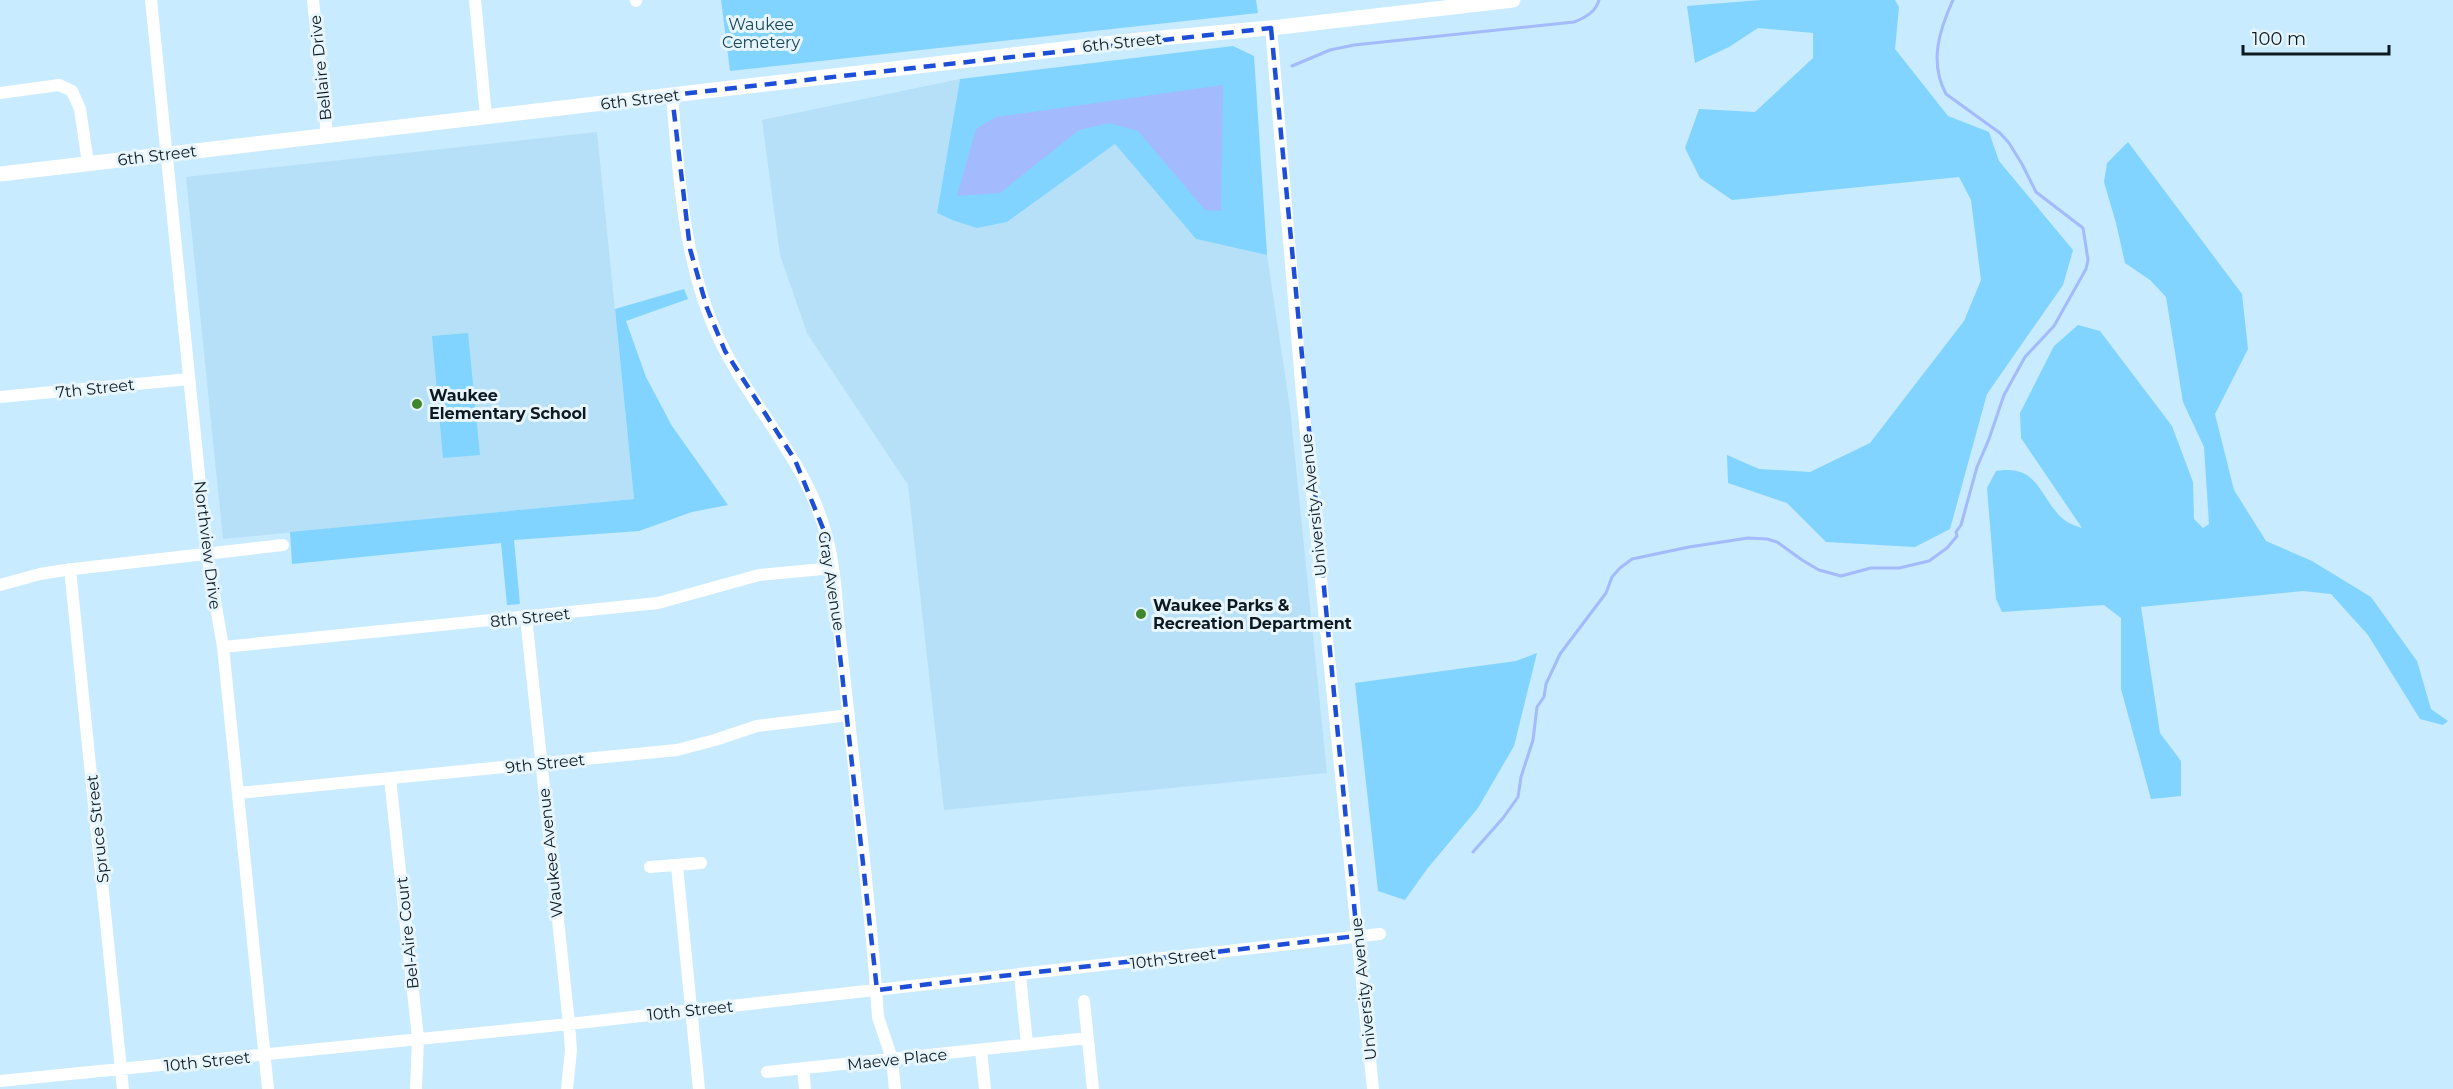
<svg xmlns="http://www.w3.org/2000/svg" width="2453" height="1089" font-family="Montserrat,sans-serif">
<rect width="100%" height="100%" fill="#c8ebff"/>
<path fill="#b6e0f8" d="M960,79L937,213L952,220L1007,222L1115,144L1196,239L1267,255L1290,408L1327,773L944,810L908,485L807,333L780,255L762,120Z
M597,132L634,499L223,539L186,177Z"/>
<path fill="#81d4ff" d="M721,0H1256L1258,13L730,71Z
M1761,0H1895L1899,7L1895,49L1948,116L1989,132L1999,161L2073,250L2063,285L1987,394L1950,529L1915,547L1826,542L1787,503L1728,483L1727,455L1759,469L1810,472L1870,443L1964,321L1981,280L1971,200L1959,177L1732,200L1700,178L1685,148L1699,109L1755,112L1813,58V33L1758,28L1729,47L1695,63L1687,6Z
M1233,46L1254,56L1267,255L1196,239L1115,144L1007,222L977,228L952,220L937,213L960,79Z
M2128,142L2242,294L2248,349L2215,414L2234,490L2266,541L2312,561L2371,597L2417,661L2431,709L2448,721L2443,725L2420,719L2368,635L2331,594L2303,591L2141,607L2160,733L2181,761V796L2151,799L2121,689V618L2104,605L2002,612L1996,599L1987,488L1996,471C2035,465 2037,489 2058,514C2063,521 2075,526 2082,528L2021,438L2020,413L2054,346L2078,325L2100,331L2172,426L2193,482L2194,519L2203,528L2209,524L2204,447L2183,402L2166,297L2150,280L2125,263L2116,223L2104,182L2107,163Z
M684,289L688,299L626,321L646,377L672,426L728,505L692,512L639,531L514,540L520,604L507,605L501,543L292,564L290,532L634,499L615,309Z
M468,333L480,455L443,458L432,336Z
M1537,653L1514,746L1478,808L1427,869L1405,900L1378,891L1355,683L1516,661Z"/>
<path fill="#a3bafd" d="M1223,85L1221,211L1205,210L1138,131L1109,123L1079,130L1000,193L957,196L976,129L996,117Z"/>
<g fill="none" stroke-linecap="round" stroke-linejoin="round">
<path stroke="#a3bafd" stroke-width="3" d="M1292,66L1330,50L1354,45L1574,22C1585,18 1596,12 1599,0
M1473,852L1503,818L1518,797L1521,777L1533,740L1537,707L1544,697L1546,684L1560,654L1606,593L1612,577L1620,568L1632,559L1689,547L1748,538L1767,539L1777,542L1802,560L1819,570L1841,576L1871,568H1899L1929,561L1947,548L1957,536L1956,532L1961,525L1977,467L1989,439L2004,395L2025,357L2054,326L2086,269L2088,260L2083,228L2036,192L2022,164L2009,143L2000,133L1946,94C1929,62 1939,31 1953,0"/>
<path stroke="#fff" stroke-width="12" d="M151,0L207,554L223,647L268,1089
M313,0L327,135
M475,0L486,117
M636,0V1
M1271,28L1302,394L1373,1089
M0,93L59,85L72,91L80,109L88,163
M672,95C679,182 684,274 726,353C759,415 810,468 827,538C834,564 836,592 838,619C842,656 846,693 850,729C860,825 872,921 878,1017L892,1059L895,1089
M0,397L189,379
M70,569L123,1089
M0,585L40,574L65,570L283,545
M526,617L569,1024L571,1050L567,1089
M223,647L658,603L759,575L833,568
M390,778L418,1038L416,1089
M238,793L677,750L715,740L757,726L849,715
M677,866L699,1089
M650,867L701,863
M1020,975L1027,1044
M1084,1001L1093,1089
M981,1050L985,1089
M803,1069L805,1089
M767,1072L1088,1038
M0,1081L569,1024L1380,934"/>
<path stroke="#fff" stroke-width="15" d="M0,174L1139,40L1280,27L1513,0"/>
</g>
<path fill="none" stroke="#1d4ed8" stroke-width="4.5" stroke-dasharray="12 8" stroke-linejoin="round" d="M1271,28L1357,936L877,990L827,538L795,460L725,351L707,308L690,249L672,95Z"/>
<g fill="#3f862c" stroke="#e7f5fd" stroke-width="2">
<circle cx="417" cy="404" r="6"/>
<circle cx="1141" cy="614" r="6"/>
</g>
<g text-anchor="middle" stroke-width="6" stroke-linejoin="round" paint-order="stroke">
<g font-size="16" fill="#17455a" stroke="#e7f5fd">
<text x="761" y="30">Waukee<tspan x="761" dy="18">Cemetery</tspan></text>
</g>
<g font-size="16" fill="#0e1a21" stroke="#e7f5fd">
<text transform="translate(1122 42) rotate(-6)" y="6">6th Street</text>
<text transform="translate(320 68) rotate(-96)" y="6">Bellaire Drive</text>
<text transform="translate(640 99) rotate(-7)" y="6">6th Street</text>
<text transform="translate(157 155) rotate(-7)" y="6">6th Street</text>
<text transform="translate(95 388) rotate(-6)" y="6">7th Street</text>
<text transform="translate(1313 505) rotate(-96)" y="6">University Avenue</text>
<text transform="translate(208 545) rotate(83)" y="6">Northview Drive</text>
<text transform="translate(832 581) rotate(81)" y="6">Gray Avenue</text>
<text transform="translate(530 617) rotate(-6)" y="6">8th Street</text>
<text transform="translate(545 763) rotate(-6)" y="6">9th Street</text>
<text transform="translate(97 829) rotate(-96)" y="6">Spruce Street</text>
<text transform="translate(550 853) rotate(-96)" y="6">Waukee Avenue</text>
<text transform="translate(407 933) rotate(-96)" y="6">Bel-Aire Court</text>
<text transform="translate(1173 958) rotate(-7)" y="6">10th Street</text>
<text transform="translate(1363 989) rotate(-96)" y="6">University Avenue</text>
<text transform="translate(690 1010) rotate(-6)" y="6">10th Street</text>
<text transform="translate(897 1059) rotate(-6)" y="6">Maeve Place</text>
<text transform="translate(207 1061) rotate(-6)" y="6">10th Street</text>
</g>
<g font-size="16" font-weight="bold" fill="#0e1a21" stroke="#e7f5fd" text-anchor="start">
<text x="429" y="401">Waukee<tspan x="429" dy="18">Elementary School</tspan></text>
<text x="1153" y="611">Waukee Parks &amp;<tspan x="1153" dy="18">Recreation Department</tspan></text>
</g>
</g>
<path d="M2243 45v9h146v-9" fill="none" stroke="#0e1a21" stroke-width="3"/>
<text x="2252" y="45" font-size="18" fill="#0e1a21" stroke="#e7f5fd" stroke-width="4.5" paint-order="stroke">100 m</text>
</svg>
